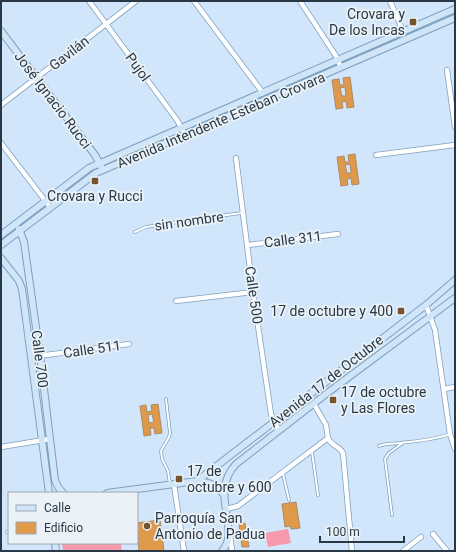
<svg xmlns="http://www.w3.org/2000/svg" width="456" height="552" font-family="Roboto,sans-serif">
<rect width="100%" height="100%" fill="#d1e6fb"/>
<path fill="#f79aad" d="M288,529L291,543L268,547L265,533Z
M62,543H121L122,551H63Z"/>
<path fill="#df994b" stroke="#ab8a69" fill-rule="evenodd" d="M350,77L354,107L347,108L346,101L342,102L343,108L336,109L332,80L339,79L340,85H344L343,78ZM345,87L346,96H342L340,88Z
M355,154L359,184L352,185L351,178L347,179L348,185L341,186L337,157L344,156L345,162H349L348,155ZM350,164L351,173H347L345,165Z
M158,404L162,433L155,434L154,428H150L151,435L144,436L140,406L146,405L147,412L152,411L151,405ZM152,414L154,422L149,423L148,415Z
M296,502L300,528L291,529L290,526L285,527L282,504Z
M160,520L164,551H139L137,523Z
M245,523L249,547H242L239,524Z"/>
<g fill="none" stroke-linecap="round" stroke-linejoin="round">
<defs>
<path id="lane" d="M135,232L146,227L203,218L242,213
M166,399L170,433L169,437L161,451L162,459L168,471L170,484
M379,446C387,443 393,444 401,443C416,441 435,440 450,434
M312,452L318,495
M283,474L289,500
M392,515L385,459L389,453L404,442
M7,532H9"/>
<path id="street" d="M89,1L177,120L183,131
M194,1L263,93
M300,1L336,56L341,68
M390,1L403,31
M447,70L455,127
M1,105L136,1
M1,143L50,207
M376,155L455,145
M236,158L253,292L271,414L274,422L279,430
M248,245L338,234
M176,301L253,292
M426,305L435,330L450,434L455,449
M31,357L129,344
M444,389L455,387
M328,438C332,447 340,446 343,453L352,551
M1,447L50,439
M174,485L184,551
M226,509L238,506L328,438L326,425L314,404
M433,534L447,551
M230,535L232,551
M403,551L421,537"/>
<path id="secondary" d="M1,31L95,155L101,166
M19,229L24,242L40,356L55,480L58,487L63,493
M1,235L89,168L455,9
M1,245L96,173L455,18
M1,258L19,281L22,289L49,493
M197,481L426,305L455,280
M107,493L197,481C209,482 217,485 224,495
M55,543L56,551
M222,551C242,530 208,494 236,464L326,394L455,298"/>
</defs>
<use href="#lane" stroke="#7ea1c1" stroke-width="3.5"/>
<use href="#street" stroke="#7ea1c1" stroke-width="6"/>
<use href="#secondary" stroke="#7ea1c1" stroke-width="8"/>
<use href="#lane" stroke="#fff" stroke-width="2"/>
<use href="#street" stroke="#fff" stroke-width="4.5"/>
<use href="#secondary" stroke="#d0e5f7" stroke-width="6"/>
</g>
<g fill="#76532c" stroke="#eaf2f8" stroke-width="1.5">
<rect x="409" y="18" width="8" height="8" rx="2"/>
<rect x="91" y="177" width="8" height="8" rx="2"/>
<rect x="397" y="307" width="8" height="8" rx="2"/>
<rect x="329" y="396" width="8" height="8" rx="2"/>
<rect x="175" y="475" width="8" height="8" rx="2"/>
<circle cx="147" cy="526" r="4"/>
</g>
<g text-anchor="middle" stroke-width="3.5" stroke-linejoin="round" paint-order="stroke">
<g font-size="14" fill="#2a3845" stroke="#eaf2f8" text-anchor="start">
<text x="405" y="19" text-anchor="end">Crovara y<tspan x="405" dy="16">De los Incas</tspan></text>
<text x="95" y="201" text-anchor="middle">Crovara y Rucci</text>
<text x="393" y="316" text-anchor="end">17 de octubre y 400</text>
<text x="341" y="397">17 de octubre<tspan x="341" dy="16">y Las Flores</tspan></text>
<text x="187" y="476">17 de<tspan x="187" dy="16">octubre y 600</tspan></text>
<text x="155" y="523">Parroquía San<tspan x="155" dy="16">Antonio de Padua</tspan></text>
</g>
<g font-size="14" fill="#2a3845" stroke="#eaf2f8">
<text transform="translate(69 53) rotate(-38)" y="5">Gavilán</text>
<text transform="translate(138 67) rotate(54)" y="5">Pujol</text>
<text transform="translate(53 100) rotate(53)" y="5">José Ignacio Rucci</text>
<text transform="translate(221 120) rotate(-23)" y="5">Avenida Intendente Esteban Crovara</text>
<text transform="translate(189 221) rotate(-8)" y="5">sin nombre</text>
<text transform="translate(293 239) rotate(-7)" y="5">Calle 311</text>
<text transform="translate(254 295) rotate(82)" y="5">Calle 500</text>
<text transform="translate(92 349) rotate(-8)" y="5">Calle 511</text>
<text transform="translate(40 359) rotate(83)" y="5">Calle 700</text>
<text transform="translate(326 381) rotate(-38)" y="5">Avenida 17 de Octubre</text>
</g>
</g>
<rect width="456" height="552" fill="none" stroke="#2a3845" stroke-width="4"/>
<rect x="8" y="492" width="130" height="52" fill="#eaf2f8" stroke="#9da8b0"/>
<rect x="16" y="505" width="20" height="6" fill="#d0e5f7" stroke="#9da8b0"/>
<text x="44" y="512" font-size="12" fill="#2a3845">Calle</text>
<rect x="16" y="522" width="20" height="12" fill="#df994b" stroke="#9da8b0"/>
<text x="44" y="532" font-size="12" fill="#2a3845">Edificio</text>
<path d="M320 536v6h84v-6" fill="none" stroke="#2a3845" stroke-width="2"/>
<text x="326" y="536" font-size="12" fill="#2a3845" stroke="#eaf2f8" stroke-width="3" paint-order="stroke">100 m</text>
</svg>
